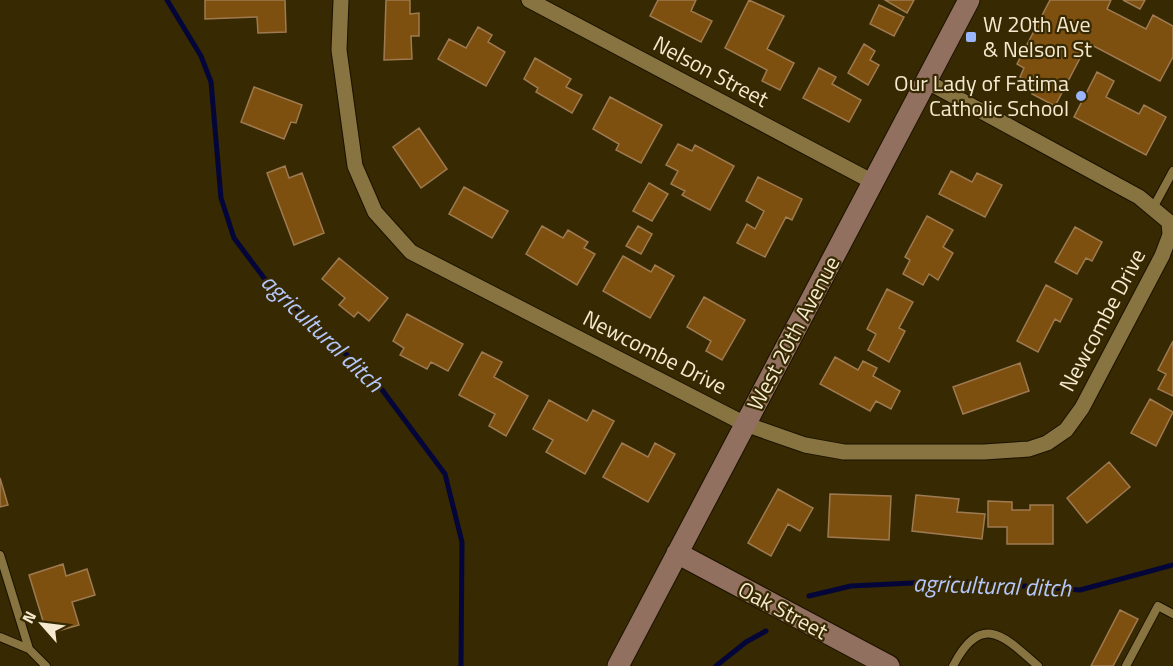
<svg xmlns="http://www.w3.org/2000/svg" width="1173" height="666" font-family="'Titillium Web',sans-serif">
<rect width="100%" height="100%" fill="#372901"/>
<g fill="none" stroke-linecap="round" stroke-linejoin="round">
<path stroke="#04063a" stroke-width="5" d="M167,0L201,56L211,82L221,198L234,238L264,278L377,383L445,474L462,542L461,666
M809,596L851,586L954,581L1080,590L1173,565
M716,666L746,642L766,631"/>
</g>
<path fill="#7e5010" stroke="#9e7a51" stroke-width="1.5" d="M205,0H285L286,32L258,33L257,17L205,19Z
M386,0H410V14L419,13V36H411L412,59L384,60Z
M658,0H696L691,11L712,21L701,42L650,16Z
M749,0L784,16L767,49L794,63L780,90L762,81L767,70L725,48Z
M885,0H914L907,13Z
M1050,0H1111L1107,9L1146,29L1153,15L1173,26V57L1160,81L1088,43L1055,106L1032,94L1036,86L1020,77L1024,68L1017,64Z
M1123,0H1145L1140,9Z
M879,5L904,17L894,36L870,24Z
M478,27L492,35L488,42L505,52L486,86L438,59L449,39L466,48Z
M864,44L875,51L870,60L879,65L868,85L848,73Z
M535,58L571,79L566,87L582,95L572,113L536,92L538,88L524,79Z
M819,68L836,77L832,84L861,100L849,122L803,98Z
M1097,72L1114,81L1106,97L1139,114L1144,105L1166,117L1146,155L1074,117Z
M254,87L302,105L296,123L291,122L284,139L241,122Z
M610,97L662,125L641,163L616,150L619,144L593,129Z
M419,128L447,169L421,188L393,147Z
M678,144L692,151L695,145L734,166L710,210L682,195L685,191L671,184L678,171L666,165Z
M285,166L289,178L302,173L324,233L294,245L267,173Z
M951,171L972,182L977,173L1002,185L985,217L939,194Z
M758,177L802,199L792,220L786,217L765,257L737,243L747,224L755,229L764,211L746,201Z
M649,183L668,194L652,221L633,211Z
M464,187L508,211L492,238L449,214Z
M927,216L953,230L943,247L953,253L938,280L929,274L923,285L903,274L910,260L905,257Z
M542,226L563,238L568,230L588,242L584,248L595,254L577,285L526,254Z
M638,226L652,234L641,254L626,246Z
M1075,227L1102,242L1092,261L1086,258L1077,274L1055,262Z
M623,256L651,272L655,265L674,276L650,318L603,291Z
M339,258L388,298L369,321L358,312L354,317L339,305L345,298L322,279Z
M1046,285L1072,299L1060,322L1055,319L1038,352L1017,341Z
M887,289L913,302L899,328L905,331L889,362L868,350L876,334L867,329Z
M704,297L745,320L722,360L706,351L711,341L687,327Z
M407,314L463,344L448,371L431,362L427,369L400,355L404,348L393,341Z
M1173,341V396L1158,389L1166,374L1158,370Z
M482,352L502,362L494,377L528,396L506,436L489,426L495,414L459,395Z
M835,357L858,370L863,361L877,368L873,376L900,391L891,409L876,401L870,411L820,384Z
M1020,363L1029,391L963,414L953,387Z
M1150,399L1173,412L1156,446L1131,433Z
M549,400L587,421L593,410L614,421L585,474L546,452L553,440L533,429Z
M622,443L648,457L655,443L675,454L648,502L603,477Z
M1109,462L1130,487L1087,523L1067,498Z
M0,478L8,505L0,507Z
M778,489L813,508L800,531L788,524L771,556L748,543Z
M830,494L891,496L889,540L828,537Z
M916,495L959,499L957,512L985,514L982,539L912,531Z
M988,501L1012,502V510H1030V505H1053V544H1007V527H988Z
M63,564L66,576L87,569L95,595L72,602L79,625L47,634L29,575Z
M1120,610L1138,619L1113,666H1091Z"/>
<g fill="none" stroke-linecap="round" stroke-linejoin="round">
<defs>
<path id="lane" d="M1153,208L1173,171
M0,555L29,649
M0,637L29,649L46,666
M953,666C981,612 1003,635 1038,666
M1126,666L1158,606L1173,614"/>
<path id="street" d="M341,0L339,50L355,166L375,212L411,252L745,424L805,445L844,452H984L1029,449L1047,443L1066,430L1082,408L1162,256L1170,235L1169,222L1139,197L926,81
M529,0L873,182"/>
<path id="secondary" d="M677,553L889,666
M618,666L969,0"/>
</defs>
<use href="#lane" stroke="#1b1200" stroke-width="10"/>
<use href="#street" stroke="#1b1200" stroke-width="17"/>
<use href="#secondary" stroke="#1b1200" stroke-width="23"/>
<use href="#lane" stroke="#877441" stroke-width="8"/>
<use href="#street" stroke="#877441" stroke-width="15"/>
<use href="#secondary" stroke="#92705f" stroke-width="21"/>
</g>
<g fill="#9bb5fd" stroke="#372901" stroke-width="2">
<rect x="965" y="31" width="12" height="12" rx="3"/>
<circle cx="1081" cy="96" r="6"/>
</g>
<g text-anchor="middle" stroke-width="4.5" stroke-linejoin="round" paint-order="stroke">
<g font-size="22" fill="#f5ead0" stroke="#372901" text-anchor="start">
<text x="983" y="32">W 20th Ave<tspan x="983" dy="25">&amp; Nelson St</tspan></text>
<text x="1069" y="91" text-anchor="end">Our Lady of Fatima<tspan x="1069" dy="25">Catholic School</tspan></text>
</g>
<g font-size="22" fill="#f5ead0" stroke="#372901">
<text transform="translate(711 71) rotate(28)" y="8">Nelson Street</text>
<text transform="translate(1102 320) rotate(-62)" y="8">Newcombe Drive</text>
<text transform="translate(793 333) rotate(-62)" y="8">West 20th Avenue</text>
<text transform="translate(655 352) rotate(27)" y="8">Newcombe Drive</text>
<text transform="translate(783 610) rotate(28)" y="8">Oak Street</text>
</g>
<g font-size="24" font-style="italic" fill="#b4c7fb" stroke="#372901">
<text transform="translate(322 333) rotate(44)" y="8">agricultural ditch</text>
<text transform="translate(992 586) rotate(2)" y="8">agricultural ditch</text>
</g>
</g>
<g transform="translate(42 624) rotate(298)" stroke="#372901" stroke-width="4.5" paint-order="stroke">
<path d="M0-4.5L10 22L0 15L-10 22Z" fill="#f5ead0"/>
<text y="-9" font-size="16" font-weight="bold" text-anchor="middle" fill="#f5ead0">N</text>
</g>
</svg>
